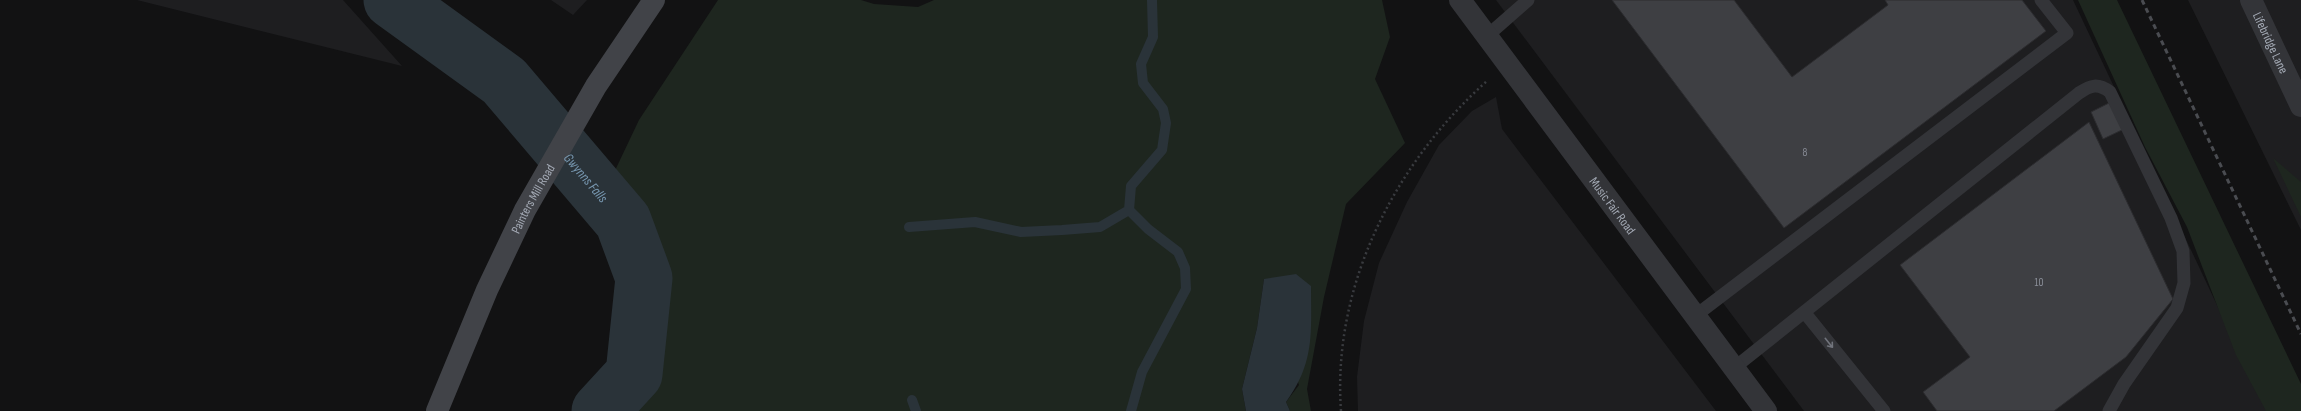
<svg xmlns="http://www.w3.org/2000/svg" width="2301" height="411" font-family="'Sofia Sans Condensed',sans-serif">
<rect width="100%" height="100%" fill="#121213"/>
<path fill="#1e1e20" d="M137,0H343L402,66Z
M551,0H587L573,15Z
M1496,0H2073L2267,411H1804Z
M2188,0H2301V230Z
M1496,97L1502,129L1716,411H1358L1357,377L1364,321L1379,263L1407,202L1439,145L1472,111Z"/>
<path fill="#1e261f" d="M718,0H861L874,4L918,7L934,0H1382L1390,37L1375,79L1405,143L1346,204L1324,297L1307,389L1311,411H1290L1286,402L1299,385L1264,279L1257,328L1242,389L1246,411H623L657,330L662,287L610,181L639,120Z
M2078,0H2117L2301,384V411H2266L2236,355L2187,227L2145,147Z
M2273,158L2301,182V217Z"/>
<path fill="#2a3339" d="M1296,274L1311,286C1311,333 1315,362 1286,402L1290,411H1246L1242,389L1257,328L1264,279Z"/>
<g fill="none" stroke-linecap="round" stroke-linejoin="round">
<path stroke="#2a3339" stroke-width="10" d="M909,227L975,222L1021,232L1062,230L1100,227L1129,210
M912,400L916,411
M1131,411L1142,372L1186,289L1185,268L1178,252L1148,229L1129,210L1131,186L1162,150L1166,123L1163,109L1143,83L1141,64L1153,37L1152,0"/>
<path stroke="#2a3339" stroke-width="57" id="s1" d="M392,0L504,81L623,221L644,278L634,374L600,411"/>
</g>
<path fill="#3e3f43" stroke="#2c2c2f" d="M1612,0H1734L1792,77L1888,5L1885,0H2022L2046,31L1784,228Z
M2111,102L2124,129L2103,139L2091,112Z
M2089,122L2173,299L2126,357L2054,411H1937L1923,392L1970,357L1900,265Z"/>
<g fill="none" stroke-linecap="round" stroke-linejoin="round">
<path stroke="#393b3f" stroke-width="2.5" stroke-dasharray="2 3" stroke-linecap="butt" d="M1341,411C1332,285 1395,163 1487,81"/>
<path stroke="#333438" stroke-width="13" d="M1487,36L1528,0
M1805,313L1884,411
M1695,316L2067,33L2041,0
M1734,368L2079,93C2091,85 2098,83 2110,92L2171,218L2183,251L2184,283L2177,308L2124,384L2109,411"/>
<g stroke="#333438" stroke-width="22">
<path id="s2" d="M1460,0L1766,411"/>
<path id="s3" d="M2251,0L2301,106"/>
</g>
<path stroke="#414348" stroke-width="22" id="s4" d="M437,411L487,290L525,210L596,86L654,0"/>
<path stroke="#4a4c51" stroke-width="3" stroke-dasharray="5 4" stroke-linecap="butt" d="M2142,0L2301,334"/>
</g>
<defs><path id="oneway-shaft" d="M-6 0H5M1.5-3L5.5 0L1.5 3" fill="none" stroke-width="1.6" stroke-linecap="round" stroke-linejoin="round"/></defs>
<use stroke="#71747c" href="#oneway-shaft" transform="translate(1829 343) rotate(51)"/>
<g text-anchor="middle" stroke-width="3.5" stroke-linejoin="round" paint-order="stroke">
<g font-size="11" fill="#8a8e98">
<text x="1805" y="156">8</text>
<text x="2039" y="286">10</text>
</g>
<g font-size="13" fill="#a3a9b4" stroke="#0d0d0e">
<text dy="5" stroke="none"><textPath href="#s3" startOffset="47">Lifebridge Lane</textPath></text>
<text dy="5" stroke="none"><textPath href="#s4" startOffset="233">Painters Mill Road</textPath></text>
<text dy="5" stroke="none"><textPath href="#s2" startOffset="256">Music Fair Road</textPath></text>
</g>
<g font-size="14" font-style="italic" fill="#7898b1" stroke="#0d0d0e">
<text dy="5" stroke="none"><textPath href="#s1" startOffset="265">Gwynns Falls</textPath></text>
</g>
</g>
</svg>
